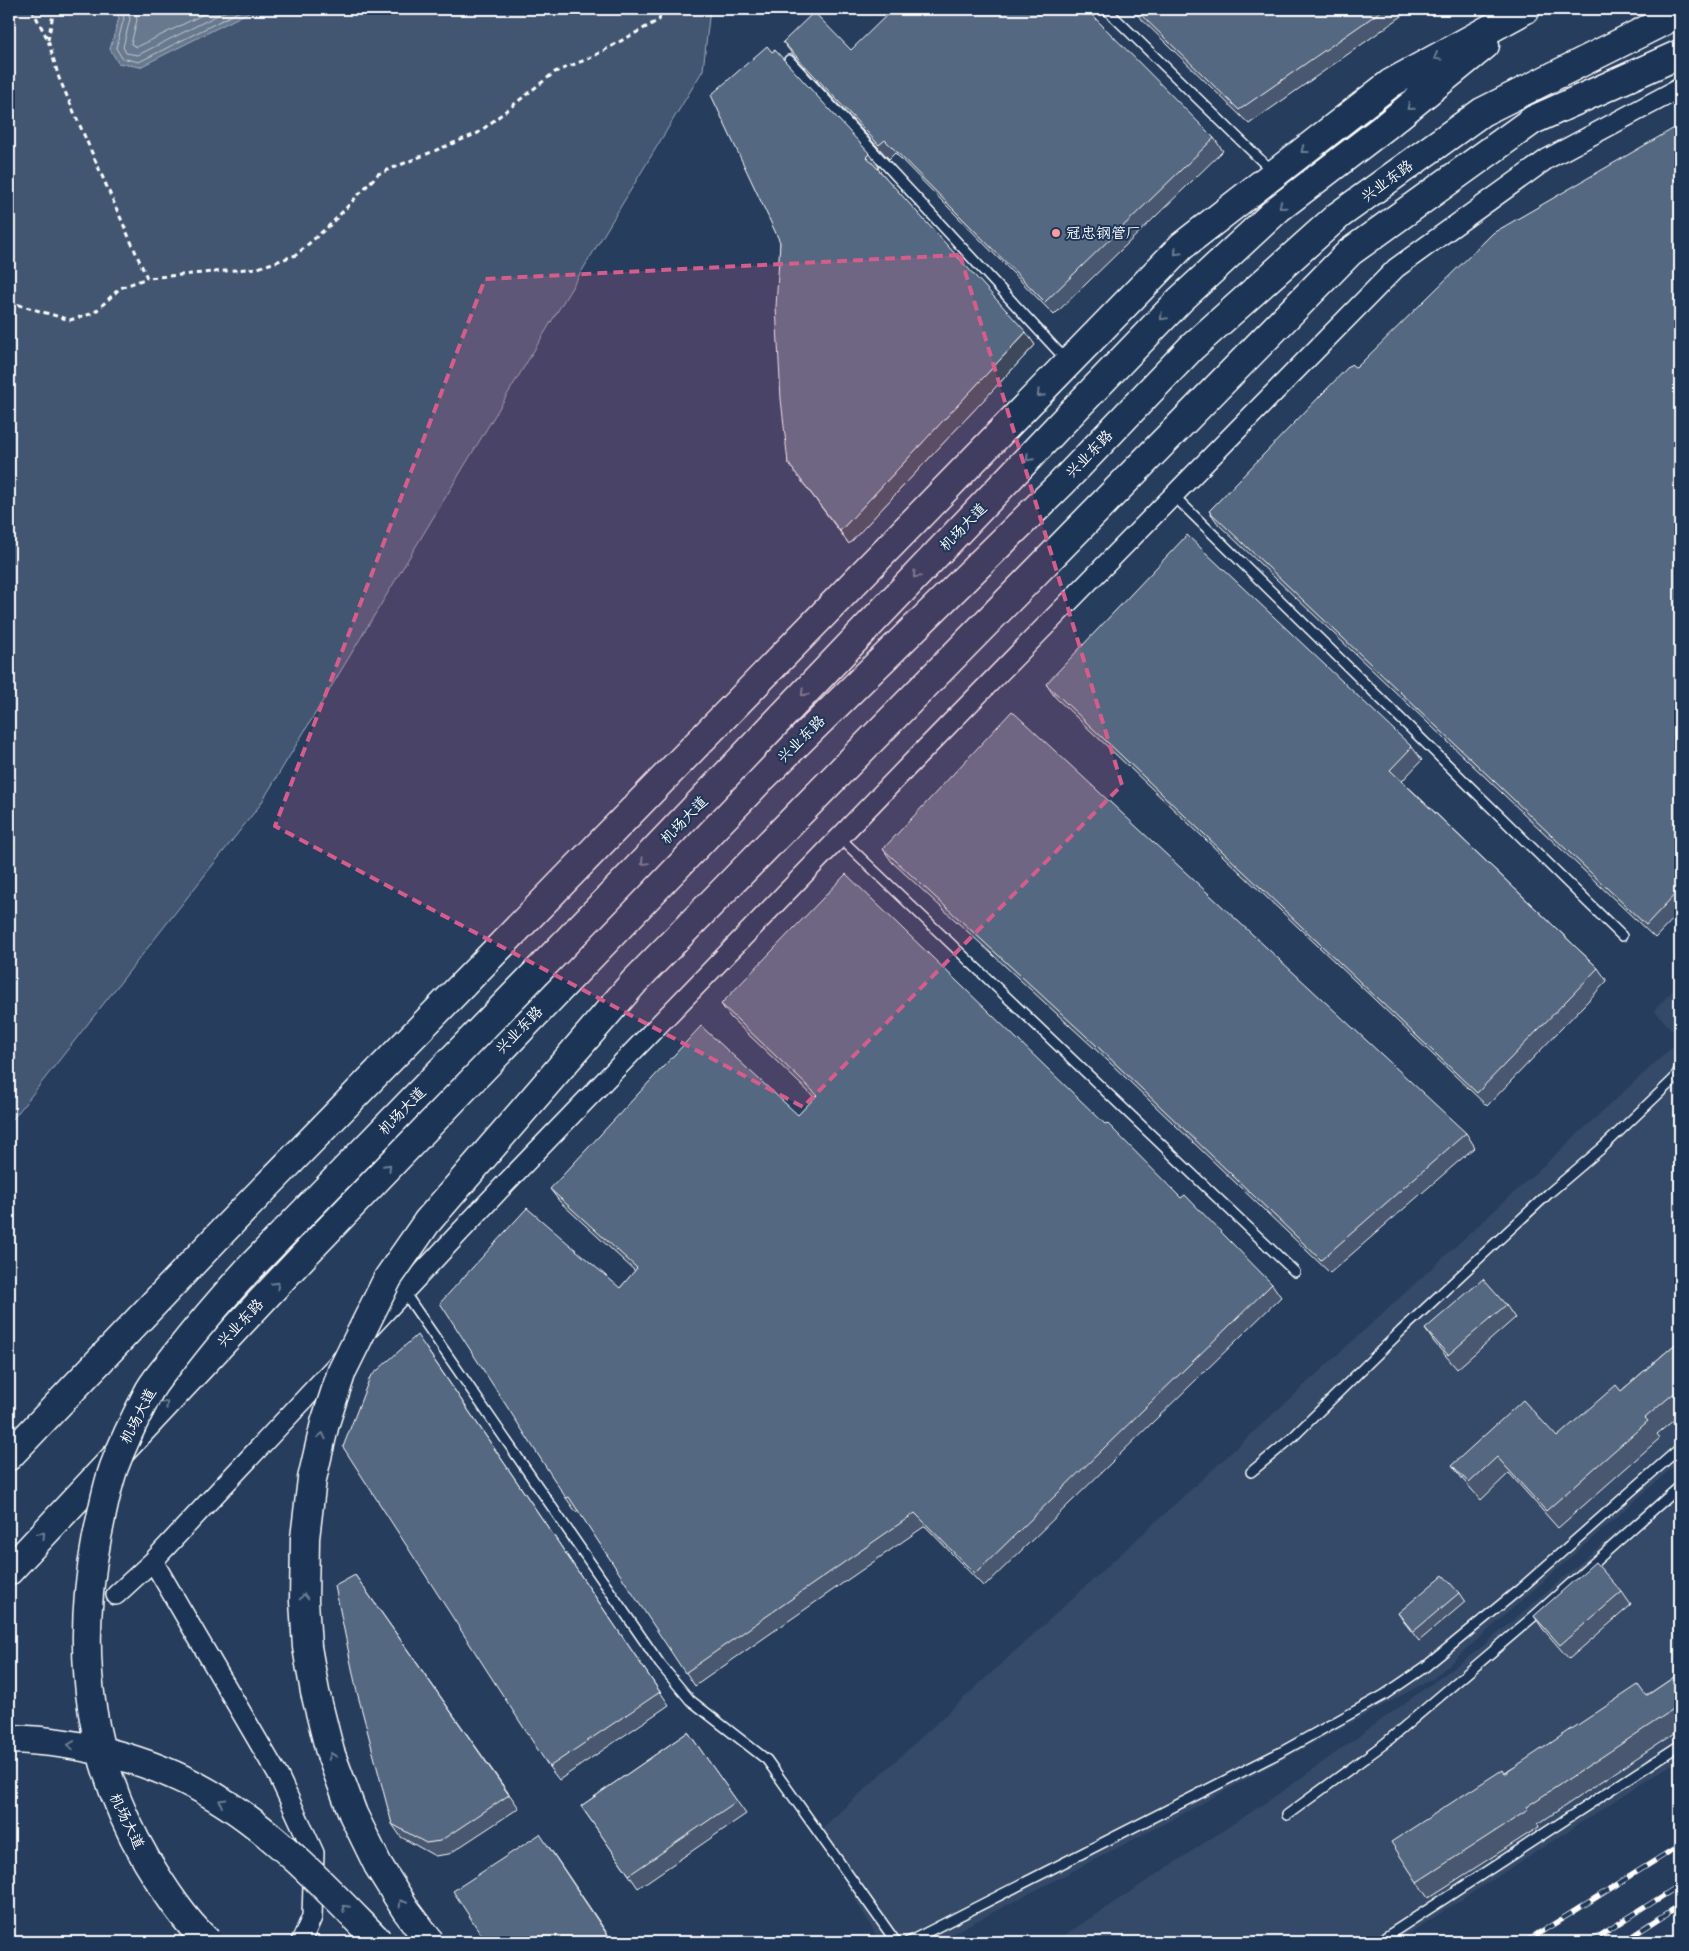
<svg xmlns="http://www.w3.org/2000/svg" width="1689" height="1951" font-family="Pangolin,'LXGW WenKai TC',sans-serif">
<rect width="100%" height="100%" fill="#263d5e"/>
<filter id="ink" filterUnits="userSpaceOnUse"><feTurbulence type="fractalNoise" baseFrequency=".02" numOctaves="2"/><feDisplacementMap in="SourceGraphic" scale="10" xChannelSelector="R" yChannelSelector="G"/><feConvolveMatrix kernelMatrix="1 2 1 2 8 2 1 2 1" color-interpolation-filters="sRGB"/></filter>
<g filter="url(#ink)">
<path fill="#344a68" d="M1680,983V1039L1654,1010Z
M1680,1040V1461L1434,1678L1173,1819L936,1942H880L817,1833Z
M1680,1478V1759L1396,1942H1054L1283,1791L1478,1650Z"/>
<path fill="#425672" stroke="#a0aab8" d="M9,9H710L703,70L260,805L9,1124Z"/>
<path fill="#67788e" stroke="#a4aebb" d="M114,9H255L140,67L118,63L110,49L119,18Z"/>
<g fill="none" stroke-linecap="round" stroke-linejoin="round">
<path stroke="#c2c9d2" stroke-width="1" d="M120,9L124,18L116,48L122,58L139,62L244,9
M127,9L130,19L123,47L126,53L138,55L230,9
M135,9L137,20L131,44L137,47L214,9"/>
<defs>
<path id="service" d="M1106,9L1273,172
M789,60L1067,361
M1173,495L1622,936
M839,837L1295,1272
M404,1292L660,1664L690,1700L767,1760L896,1942
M1251,1472L1292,1438L1401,1331L1548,1194L1602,1148L1674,1079L1680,1068
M1287,1815L1384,1744L1533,1617L1680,1486
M908,1942L1285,1750L1384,1695L1425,1667L1520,1589L1680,1448
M1378,1942L1680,1745"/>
<path id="minor" d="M370,1328L505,1184L920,754L1396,268L1547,159L1680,88
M153,1561L279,1777L314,1853L312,1917L301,1942
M116,1595L153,1561L343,1358"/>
<path id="primary" d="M1074,410L1180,300L1279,208L1386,126L1485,45
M9,1456L223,1231L1182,246L1391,83L1526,9
M9,1571L310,1249L756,784L1061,484L1191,348L1339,215L1482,112L1680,13"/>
</defs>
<use href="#service" stroke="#fff" stroke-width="12"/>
<use href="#minor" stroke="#fff" stroke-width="22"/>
<use href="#primary" stroke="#fff" stroke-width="31"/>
<path stroke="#fff" stroke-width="3" stroke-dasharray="5 4" stroke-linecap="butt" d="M32,9L48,40L59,78L147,278L258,268L296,255L331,224L378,174L478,133L555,72L590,58L659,20L662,9
M48,40L54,9
M9,302L70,320L94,313L120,288L147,278"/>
<use href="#service" stroke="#1d3557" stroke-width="9"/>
<use href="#minor" stroke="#1d3557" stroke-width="19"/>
<use href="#primary" stroke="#1d3557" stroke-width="28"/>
<defs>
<path id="rail" d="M1525,1942L1680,1845
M1590,1942L1680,1885
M1623,1942L1680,1905
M1672,1942L1680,1937"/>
</defs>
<use href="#rail" stroke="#fff" stroke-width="5.5"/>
<use href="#rail" stroke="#1d3557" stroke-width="4" stroke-dasharray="11" stroke-linecap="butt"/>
<defs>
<path id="primary-bridge" d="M9,1739C85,1741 164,1762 228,1805C283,1841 333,1895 379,1942
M208,1942C183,1919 164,1889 147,1861C87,1759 75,1651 97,1537C102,1514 106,1489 114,1467C123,1443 135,1418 147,1395C152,1384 161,1374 169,1364C193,1332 219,1302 246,1272L630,876L1074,410
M430,1942L406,1910L378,1865L353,1814L330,1752L315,1692L307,1647L304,1601L305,1538L312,1479L325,1423L342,1371L388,1278L427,1222L635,981L1350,252L1533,120L1680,54"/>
</defs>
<use href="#primary-bridge" stroke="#fff" stroke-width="31" stroke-linecap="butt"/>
<use href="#primary-bridge" stroke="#1d3557" stroke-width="28"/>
</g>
<path fill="#49596f" stroke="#fff" d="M1131,9H1412L1249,124Z
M783,42L851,50L1214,138L1223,151L1054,315L895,153L889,159L793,55Z
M1680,131V912L1655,938L1219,525L1209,511L1356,368Z
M870,154L879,167L878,169L1035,345L849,544L788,463L780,242Z
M1046,684L1412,747L1422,760L1402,781L1598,968L1607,981L1487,1106L1055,697Z
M883,849L1466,1133L1475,1147L1330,1273L1107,1060L892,862Z
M721,1004L1181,1198L1272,1284L1281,1297L984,1587L925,1526L695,1686L578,1510L576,1512L566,1498L620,1288L635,1271L560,1202L550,1189L798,1115L815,1098L730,1017Z
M1506,1305L1515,1318L1457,1369L1434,1342L1425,1329Z
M1680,1340V1415L1657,1434L1660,1438L1558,1528L1509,1473L1481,1500L1464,1481L1452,1465L1557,1437L1621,1391Z
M426,1348L669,1705L559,1780L549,1767Z
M355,1575L519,1808L449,1854L435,1856L401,1837L392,1824Z
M1622,1592L1631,1605L1569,1659L1543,1629L1534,1616Z
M1459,1593L1465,1602L1419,1641L1404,1622L1398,1613Z
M1680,1673V1729L1538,1824L1539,1827L1428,1898L1417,1882L1504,1773L1646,1696Z
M688,1732L746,1814L638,1888L581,1806Z
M549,1847L613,1942H486Z"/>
<path fill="#3c485a" stroke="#fff" d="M1026,332L1035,345L849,544L840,531Z"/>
<path fill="#556781" stroke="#fff" d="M893,9H1086L1214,138L1045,302L885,140L879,145L783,42L814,12L851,50Z
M1135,9H1384L1239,110Z
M767,46L772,52L775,50L870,154L867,157L1026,332L840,531L788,463L781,399L776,307L780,242L711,95Z
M1676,127L1680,131V889L1646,925L1209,511L1351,364L1356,368L1493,233Z
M1187,535L1412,747L1390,770L1598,968L1477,1093L1046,684Z
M1012,711L1466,1133L1321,1260L1098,1047L883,849Z
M846,874L1105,1124L1107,1123L1181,1198L1185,1195L1272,1284L975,1574L915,1513L685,1673L569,1497L566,1498L440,1303L527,1208L620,1288L637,1268L550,1189L701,1026L798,1115L817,1095L721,1004Z
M1483,1279L1506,1305L1448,1355L1425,1329Z
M417,1335L660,1692L549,1767L343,1447L370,1377Z
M1680,1340V1388L1645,1418L1648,1421L1546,1511L1497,1457L1469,1483L1452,1465L1523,1400L1557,1437L1616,1385L1621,1391Z
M1595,1562L1622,1592L1560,1645L1534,1616Z
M355,1575L509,1795L440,1841L426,1843L392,1824L356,1688L335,1586Z
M1443,1575L1459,1593L1413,1632L1398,1613Z
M1680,1673V1705L1526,1807L1528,1810L1417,1882L1391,1842L1502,1770L1504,1774L1638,1685L1646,1696Z
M688,1732L737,1801L629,1875L581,1806Z
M540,1834L608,1936L598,1942H486L453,1891Z"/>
<defs><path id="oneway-chevron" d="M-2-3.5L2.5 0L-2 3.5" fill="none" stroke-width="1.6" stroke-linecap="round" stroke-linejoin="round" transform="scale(1.25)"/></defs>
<g stroke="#6c7c92">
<use href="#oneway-chevron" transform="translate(1437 57) rotate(151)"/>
<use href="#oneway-chevron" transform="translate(1410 107) rotate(140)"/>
<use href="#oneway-chevron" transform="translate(1304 150) rotate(142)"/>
<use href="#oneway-chevron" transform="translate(1282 206) rotate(141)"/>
<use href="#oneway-chevron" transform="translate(1177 252) rotate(134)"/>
<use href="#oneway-chevron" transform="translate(1163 317) rotate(134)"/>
<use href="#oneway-chevron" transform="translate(1040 394) rotate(134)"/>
<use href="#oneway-chevron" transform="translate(1029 458) rotate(134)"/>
<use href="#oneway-chevron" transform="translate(916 575) rotate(134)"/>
<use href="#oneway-chevron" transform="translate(804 693) rotate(134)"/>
<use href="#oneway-chevron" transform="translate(644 862) rotate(134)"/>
<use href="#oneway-chevron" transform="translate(388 1167) rotate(-46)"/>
<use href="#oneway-chevron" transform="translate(276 1285) rotate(-47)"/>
<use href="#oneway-chevron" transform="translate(165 1404) rotate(-47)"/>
<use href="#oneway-chevron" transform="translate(322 1436) rotate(-77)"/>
<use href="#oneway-chevron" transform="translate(42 1535) rotate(-47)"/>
<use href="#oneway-chevron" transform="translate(304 1597) rotate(-90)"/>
<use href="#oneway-chevron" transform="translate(71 1745) rotate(-171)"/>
<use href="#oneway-chevron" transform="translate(332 1756) rotate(-109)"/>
<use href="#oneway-chevron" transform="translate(222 1802) rotate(-150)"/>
<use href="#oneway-chevron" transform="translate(402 1903) rotate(-122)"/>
<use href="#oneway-chevron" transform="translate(345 1908) rotate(-135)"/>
</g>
</g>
<path fill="#d45d8c" fill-opacity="0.2" stroke="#d45d8c" stroke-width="4" stroke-dasharray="10 6" stroke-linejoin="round" d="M960,255L1122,785L803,1107L275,826L485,279Z"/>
<circle fill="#ff9aa2" stroke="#1d3557" stroke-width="2" cx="1056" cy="233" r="5"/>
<g text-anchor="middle" stroke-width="4" stroke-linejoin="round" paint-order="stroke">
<g font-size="15" fill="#fff" stroke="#1d3557">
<text transform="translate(1387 181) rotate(-36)" y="5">兴业东路</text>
<text transform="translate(1089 454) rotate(-46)" y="5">兴业东路</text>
<text transform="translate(963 527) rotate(-46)" y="5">机场大道</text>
<text transform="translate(801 739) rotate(-45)" y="5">兴业东路</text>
<text transform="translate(684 820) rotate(-46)" y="5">机场大道</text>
<text transform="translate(519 1030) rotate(-46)" y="5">兴业东路</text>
<text transform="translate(402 1111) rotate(-46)" y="5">机场大道</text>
<text transform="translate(240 1323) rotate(-47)" y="5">兴业东路</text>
<text transform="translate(138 1416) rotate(-63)" y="5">机场大道</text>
<text transform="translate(127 1821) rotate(64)" y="5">机场大道</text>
</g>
<g font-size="15" fill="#fff" stroke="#1d3557" text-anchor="start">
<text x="1066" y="238">冠忠钢管厂</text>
</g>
</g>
<rect width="1689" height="1951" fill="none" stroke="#1d3557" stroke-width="30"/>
<rect x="15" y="15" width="1659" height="1921" fill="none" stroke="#fff" stroke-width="2" filter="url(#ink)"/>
</svg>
